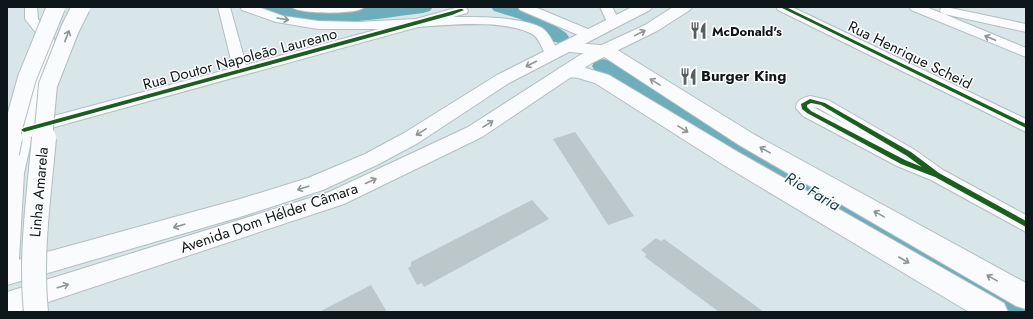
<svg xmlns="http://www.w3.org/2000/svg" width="1033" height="319" font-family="Jost,sans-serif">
<rect width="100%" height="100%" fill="#d8e6e9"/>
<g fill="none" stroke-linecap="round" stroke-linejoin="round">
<path fill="#6caebc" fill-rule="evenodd" d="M257,7H289L324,10L374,7H433L430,11L423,13C374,19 322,30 273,15C267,13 261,13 257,7Z
M491,7H521L534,11L566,33L569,37L566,41L559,43L552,41L520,19L494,11Z
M603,59L611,61L699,115L1026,296V312H996L681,127L595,71L592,66L595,61Z"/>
</g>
<path fill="#bcc7ca" d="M575,132L634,216L608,225L553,139Z
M532,200L549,219L424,287L422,283L417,285L408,268L411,266V262Z
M656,238L661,241L664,239L764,312H719L645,257L646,254L641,250Z
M371,285L387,312H319Z"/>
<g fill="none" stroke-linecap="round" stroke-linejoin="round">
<defs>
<path id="minor" d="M25,7H37L38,19L54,38L56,47L43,90L35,121L233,68L218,7H230L246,65L379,29H318L276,22L242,10L240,7H258L283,16L318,21L358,22L416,19L459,7H465L468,10L467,13L453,17C477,17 520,16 542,28C550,33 555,46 559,54L557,57H547C542,50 540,38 532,34C504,19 449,25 418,27L33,133L24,173L19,259L24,271L21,277L14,280L7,277V170L16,130L42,47L40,38L25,19Z
M292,7H364C359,15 297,14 292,7Z
M518,7H535L595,32L597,35L595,38H585L520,10Z
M600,7H612L621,23L619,26H609Z
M776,7H792L1026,119V132L778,10Z
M909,7H926L941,13L940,11L941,8L946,7L1026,24V32L944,14L1026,48V57L911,10Z
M810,96L828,100L915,150L943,170L1026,215V232L931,180L897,166L803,116L796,108C796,100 803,98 810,96ZM812,107L818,108L849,126L815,108Z"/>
<path id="major" d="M632,7H652L650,10L509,83L418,143L379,164L323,190L240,217L7,285V263L240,199L308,178L365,154L404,133L497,75Z
M673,7H692L690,10L657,31L592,63L482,137L344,204L18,312H7V292L329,192L468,127L580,55L645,25Z"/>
<path id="highway" d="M566,42L611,46L755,135L1026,283V309L1016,306L739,145L601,55L560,51L557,47L560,43Z
M566,66H579L609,75L738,152L1004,303L1008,312H969L722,164L595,83L578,78L559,76L557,72L559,68Z"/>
</defs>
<use href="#minor" stroke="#b3bdc0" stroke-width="2"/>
<use href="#major" stroke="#b3bdc0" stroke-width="2"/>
<use href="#highway" stroke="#b3bdc0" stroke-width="2"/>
<use href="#minor" fill="#f9fbfc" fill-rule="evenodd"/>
<use href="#major" fill="#f9fbfc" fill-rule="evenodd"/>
<use href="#highway" fill="#f9fbfc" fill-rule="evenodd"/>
<defs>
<path id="highway-bridge-far1" d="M10,139L27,78L56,7
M43,139L48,85L70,29L81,7"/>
<path id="highway-bridge" d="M7,153L10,138
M36,312C30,254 39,195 44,138"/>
</defs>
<use href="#highway-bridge-far1" stroke="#b3bdc0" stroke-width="20" stroke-linecap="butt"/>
<use href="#highway-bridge" stroke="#b3bdc0" stroke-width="26" stroke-linecap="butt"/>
<use href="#highway-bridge-far1" stroke="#f9fbfc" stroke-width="18"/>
<use href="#highway-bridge" stroke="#f9fbfc" stroke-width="24"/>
<defs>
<path id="cycleway" d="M780,7H786L1026,124V128Z
M460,9H462L464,10L452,15L24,132L21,130L24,128Z
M810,99L825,103L911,152L939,173L1026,221V227L935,177L901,164L807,113L802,109L801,104ZM811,103L821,105L907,156L922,167L905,160L811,111L807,107V105Z"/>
</defs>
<use href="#cycleway" stroke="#fff" stroke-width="2"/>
<use href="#cycleway" fill="#1b5e20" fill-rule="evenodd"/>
</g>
<defs><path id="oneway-shaft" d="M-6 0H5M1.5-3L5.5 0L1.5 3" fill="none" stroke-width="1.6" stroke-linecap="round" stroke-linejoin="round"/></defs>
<g stroke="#8f9495">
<use href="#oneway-shaft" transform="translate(283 19) rotate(10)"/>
<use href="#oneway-shaft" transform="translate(640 33) rotate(-26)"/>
<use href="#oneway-shaft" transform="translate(67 36) rotate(-69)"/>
<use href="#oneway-shaft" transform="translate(990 38) rotate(-157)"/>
<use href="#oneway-shaft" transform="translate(531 64) rotate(153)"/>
<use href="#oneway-shaft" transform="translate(655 82) rotate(-148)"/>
<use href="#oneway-shaft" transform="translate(488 124) rotate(-32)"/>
<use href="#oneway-shaft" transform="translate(683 129) rotate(32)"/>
<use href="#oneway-shaft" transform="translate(421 132) rotate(148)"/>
<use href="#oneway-shaft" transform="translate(765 150) rotate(-151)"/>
<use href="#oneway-shaft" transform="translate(371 181) rotate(-25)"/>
<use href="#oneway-shaft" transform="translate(303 188) rotate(162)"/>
<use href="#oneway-shaft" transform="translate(879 214) rotate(-151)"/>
<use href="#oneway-shaft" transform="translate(179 226) rotate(164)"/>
<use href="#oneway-shaft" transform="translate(904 260) rotate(30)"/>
<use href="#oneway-shaft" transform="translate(992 278) rotate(-151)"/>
<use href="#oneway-shaft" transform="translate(63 286) rotate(-18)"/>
</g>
<defs>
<symbol id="restaurant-bare" viewBox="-9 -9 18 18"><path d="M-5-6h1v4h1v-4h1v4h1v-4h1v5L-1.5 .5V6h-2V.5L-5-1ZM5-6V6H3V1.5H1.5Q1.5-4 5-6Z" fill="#545f61" stroke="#fff" stroke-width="2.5" paint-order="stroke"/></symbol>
</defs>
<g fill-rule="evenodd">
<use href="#restaurant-bare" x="686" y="18" width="25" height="25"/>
<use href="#restaurant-bare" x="676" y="64" width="25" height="25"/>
</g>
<g text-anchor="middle" stroke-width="3" stroke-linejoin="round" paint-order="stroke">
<g font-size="13" font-weight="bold" fill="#0d1618" stroke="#fff" text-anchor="start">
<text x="712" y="36">McDonald's</text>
</g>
<g font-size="15" fill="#0d1618" stroke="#fff">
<text transform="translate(910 55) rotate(26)" y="5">Rua Henrique Scheid</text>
<text transform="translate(240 59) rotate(-15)" y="5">Rua Doutor Napoleão Laureano</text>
<text transform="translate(39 192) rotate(-85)" y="5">Linha Amarela</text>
<text transform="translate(269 218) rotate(-19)" y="5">Avenida Dom Hélder Câmara</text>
</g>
<g font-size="15" font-weight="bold" fill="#0d1618" stroke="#fff" text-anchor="start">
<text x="701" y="81">Burger King</text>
</g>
<g font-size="16" font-style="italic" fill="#133c45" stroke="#fff">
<text transform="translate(813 191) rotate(30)" y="6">Rio Faria</text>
</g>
</g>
<rect width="1033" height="319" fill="none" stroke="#0d1618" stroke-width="16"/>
</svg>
